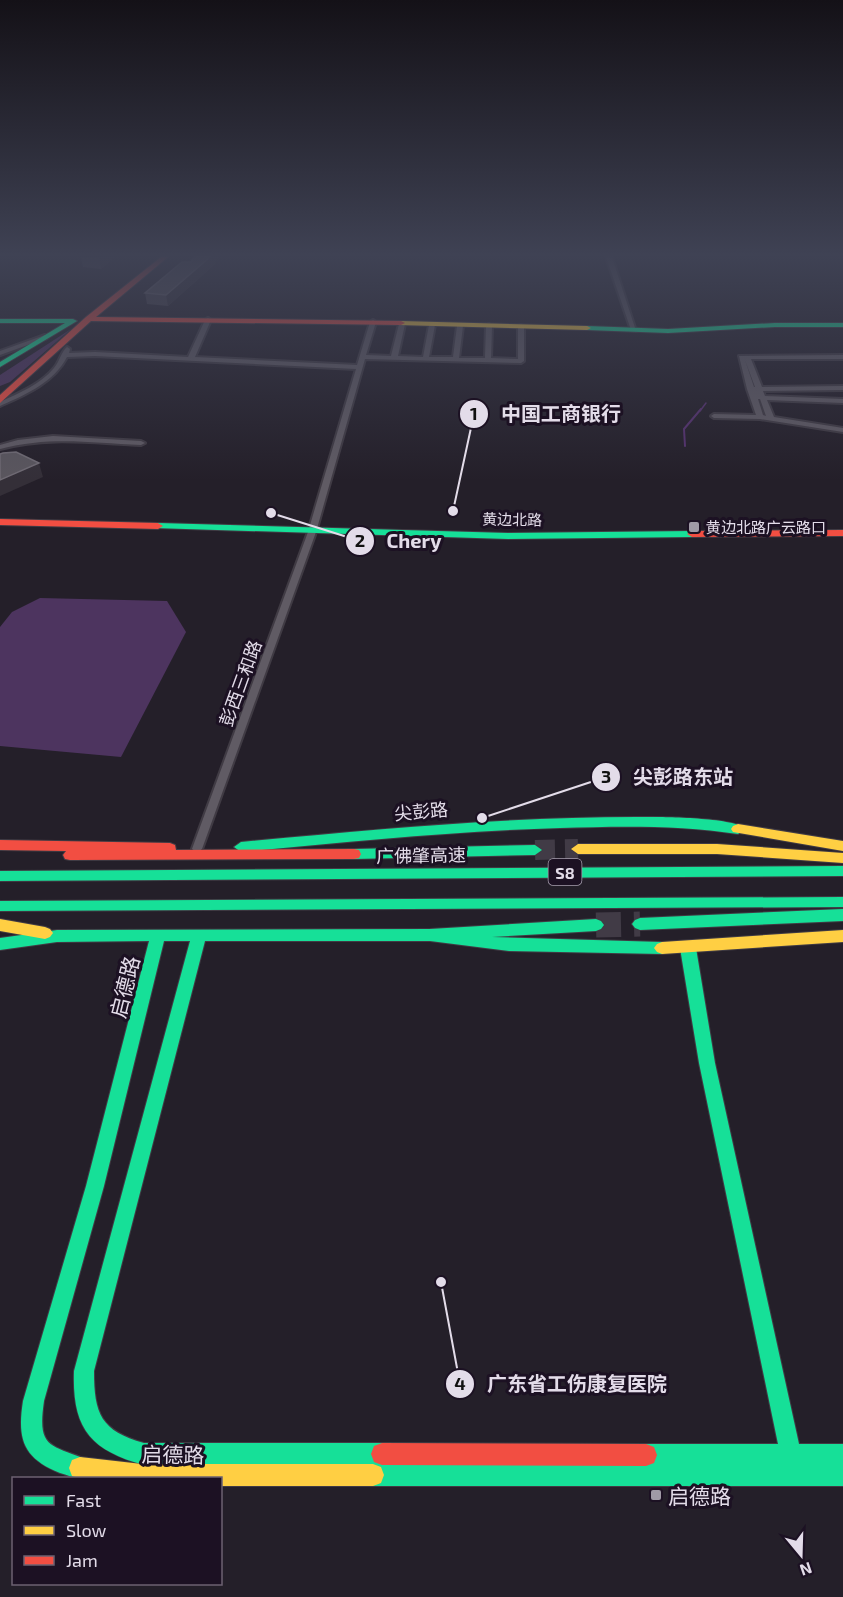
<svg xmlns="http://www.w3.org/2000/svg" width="843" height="1597" font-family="'Exo 2','Noto Sans SC',sans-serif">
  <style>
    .green { fill: #4d345f }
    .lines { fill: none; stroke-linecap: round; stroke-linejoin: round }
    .stream-far1 { stroke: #573271; stroke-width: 1.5 }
    .stream { stroke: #573271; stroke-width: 2 }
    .highway-tunnel-far1 { stroke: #413b46; stroke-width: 20; stroke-dasharray: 20 10; stroke-linecap: butt }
    .highway-tunnel { stroke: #413b46; stroke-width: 25; stroke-dasharray: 25 13; stroke-linecap: butt }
    .street-casing { stroke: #403b44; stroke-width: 4 }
    .fast-casing { stroke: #403b44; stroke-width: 2 }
    .slow-casing { stroke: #403b44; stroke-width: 2 }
    .jam-casing { stroke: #403b44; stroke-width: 2 }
    .street { fill: #605b64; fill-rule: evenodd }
    .fast { fill: #16e098; fill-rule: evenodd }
    .slow { fill: #ffcf43; fill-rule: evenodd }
    .jam { fill: #f24e42; fill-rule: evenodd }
    .wall { fill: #4a454e }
    .shaded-wall { fill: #342f38 }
    .building { fill: #5a565e; stroke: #706b74; stroke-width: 1.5 }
    .poi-dot { fill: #a09aa6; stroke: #1c1123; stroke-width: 2 }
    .labels { text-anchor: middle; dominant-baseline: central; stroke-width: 6; stroke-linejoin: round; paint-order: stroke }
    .far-street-label { font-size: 15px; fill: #e3dce9; stroke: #1c1123 }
    .far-poi-label { font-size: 15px; fill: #e3dce9; stroke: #1c1123; text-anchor: start }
    .shield { fill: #1c1123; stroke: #a79fae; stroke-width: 1.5 }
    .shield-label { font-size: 16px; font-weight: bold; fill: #e3dce9 }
    .street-label { font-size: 18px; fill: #e3dce9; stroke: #1c1123 }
    .near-street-label { font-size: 21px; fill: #e3dce9; stroke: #1c1123 }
    .near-poi-label { font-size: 21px; fill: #e3dce9; stroke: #1c1123; text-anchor: start }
    .leader { fill: none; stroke: #e3dce9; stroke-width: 2 }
    .callout-dot { fill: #e3dce9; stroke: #1c1123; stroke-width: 2 }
    .mark-label { font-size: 18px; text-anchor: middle; font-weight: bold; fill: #111 }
    .callout-label { font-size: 20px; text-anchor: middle; font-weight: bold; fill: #e3dce9; stroke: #1c1123; stroke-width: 6; stroke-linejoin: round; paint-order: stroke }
  </style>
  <rect width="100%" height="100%" fill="#241f29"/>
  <!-- green -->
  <g class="green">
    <polygon points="71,329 10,382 0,386 0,375"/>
    <polygon points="40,598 167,601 186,632 121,757 0,746 0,627 12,612"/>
  </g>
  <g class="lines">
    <!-- stream-far1 -->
    <polyline class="stream-far1" points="700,411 706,403"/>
    <!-- stream -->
    <polyline class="stream" points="685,446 684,429 701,409"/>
    <!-- highway-tunnel-far1 -->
    <polyline class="highway-tunnel-far1" points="535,850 578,849"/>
    <!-- highway-tunnel -->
    <polyline class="highway-tunnel" points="596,925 640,924"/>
    <!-- street casing -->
    <g class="street-casing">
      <g id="street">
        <polygon points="606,257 612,257 636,331 631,330"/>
        <path d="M208 318 211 320 195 357 357 365 370 322 373 320 376 322 366 355 391 356 399 324 402 322 405 324 398 356 423 357 429 325 432 323 435 325 429 357H453L457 326 460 324 463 326 459 358H485L486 326 489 324 492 326 491 358 518 359V327L521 325 524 327V361L521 363 365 359 316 532 202 849 197 853 192 849 308 532 356 369 95 356 67 357C54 382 27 394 2 405L0 406V402C19 393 41 384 54 368 60 361 61 352 67 347L70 349 69 353 95 352 188 357 205 320Z"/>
        <polygon points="45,335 48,337 47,338 0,355 0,351"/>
        <path d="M843 355V359H751L762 387 843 386V390L763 391 765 396 843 399V403L767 400 774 417 843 428V432L760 419 714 418 711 416 714 414 756 415 747 389 739 356ZM745 360 755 387H754ZM758 399H760L766 416 763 415Z"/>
        <path d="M53 436 141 441 145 443 141 445C91 443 50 436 0 449V445L18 440Z"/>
      </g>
    </g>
    <!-- fast casing -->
    <g class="fast-casing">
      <g id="fast">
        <polygon points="0,319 73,319 77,321 0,367 0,362 65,323 0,323"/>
        <polygon points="775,323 843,323 843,327 775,327 668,333 587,330 583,328 587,326 668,329"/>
        <polygon points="158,523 508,533 692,531 697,534 692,537 508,539 154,528 153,526"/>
        <path d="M652 817C668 817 737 818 745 829L738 834C679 825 620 826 560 828 453 831 347 842 241 852L234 847 241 842C378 829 514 816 652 817Z"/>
        <polygon points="535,845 542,850 535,855 354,859 349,858 347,854 349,850 354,849"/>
        <polygon points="843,866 843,876 0,881 0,871"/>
        <polygon points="843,897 843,907 0,911 0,901"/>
        <polygon points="843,909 843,921 640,930 635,928 632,924 635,920 640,918"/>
        <path d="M596 919 601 921 604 925 601 929 596 931 492 937 662 942 667 944 670 948 667 952 662 954 509 951 430 941H205L94 1371C94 1414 101 1431 144 1443H382L390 1446 393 1454 390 1462 384 1464H642L638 1463 635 1455 638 1447 646 1444H778L699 1063 680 948 683 944 688 942 693 944 696 948 715 1063 799 1444H843V1486H373L365 1483 362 1475 365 1467 371 1465H144C90 1450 72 1428 74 1371L190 941H164L104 1186 44 1401C37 1449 50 1444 88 1460L91 1468 88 1476C78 1480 70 1476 60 1473 23 1458 17 1439 23 1401L86 1186 149 941 57 942 0 950V938L57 930 430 929Z"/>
      </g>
    </g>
    <!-- slow casing -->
    <g class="slow-casing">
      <g id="slow">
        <polygon points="401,321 587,326 591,328 587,330 398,325 397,323"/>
        <polygon points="738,824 843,841 843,851 733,832 731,829 733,826"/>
        <polygon points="578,844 717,844 843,853 843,863 717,854 578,854 571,849"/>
        <polygon points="0,919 45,927 50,929 53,933 50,937 45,939 0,931"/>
        <polygon points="843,930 843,942 662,954 657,952 654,948 657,944 662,942"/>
        <polygon points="80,1457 142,1464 373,1464 381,1467 384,1475 381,1483 373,1486 220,1486 220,1478 79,1478 72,1476 69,1468 72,1460"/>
      </g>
    </g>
    <!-- jam casing -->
    <g class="jam-casing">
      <g id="jam">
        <polygon points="161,257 168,257 96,317 401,321 405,323 401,325 91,321 0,403 0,395 86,317"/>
        <polygon points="0,519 158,523 163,526 158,529 0,525"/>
        <polygon points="843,530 843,536 692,537 687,534 692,531"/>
        <polygon points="0,840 170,843 175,845 176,850 354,849 359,850 361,854 359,858 354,859 70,860 65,859 63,855 66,851 0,850"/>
        <polygon points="382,1443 646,1444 654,1447 657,1455 654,1463 646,1466 382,1465 374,1462 371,1454 374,1446"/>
      </g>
    </g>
    <!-- street -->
    <use href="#street" class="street"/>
    <!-- fast -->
    <use href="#fast" class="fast"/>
    <!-- slow -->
    <use href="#slow" class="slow"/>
    <!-- jam -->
    <use href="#jam" class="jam"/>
  </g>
  <!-- wall -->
  <g class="wall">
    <polygon points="81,257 115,257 101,269 83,267"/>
    <polygon points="191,262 215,264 168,306 147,304 145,293"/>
  </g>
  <!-- shaded-wall -->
  <g class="shaded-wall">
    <polygon points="99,257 115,257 101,269"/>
    <polygon points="210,257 218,257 215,264 168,306 166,295"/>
    <polygon points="39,463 43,477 0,496 0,480"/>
  </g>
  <!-- building -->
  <g class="building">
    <polygon points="194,257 210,257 166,295 145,293 182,262 191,262"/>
    <polygon points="16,452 39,463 0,480 0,454 3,453"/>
  </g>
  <!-- sky -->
  <linearGradient id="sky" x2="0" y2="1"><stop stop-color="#141117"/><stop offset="0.53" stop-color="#3f4254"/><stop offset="1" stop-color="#3f4254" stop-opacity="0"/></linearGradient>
  <rect width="843" height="481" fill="url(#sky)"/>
  <!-- markers -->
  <g class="poi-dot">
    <rect x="688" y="521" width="12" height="12" rx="3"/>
    <rect x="650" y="1489" width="12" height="12" rx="3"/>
  </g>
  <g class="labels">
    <!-- far-street labels -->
    <g class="far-street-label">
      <text transform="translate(512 519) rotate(1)">黄边北路</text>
    </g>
    <!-- far-poi labels -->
    <g class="far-poi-label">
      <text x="706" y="527">黄边北路广云路口</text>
    </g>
    <!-- shield labels -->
    <rect class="shield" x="548.5" y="859" width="33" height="26" rx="4.5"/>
    <g class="shield-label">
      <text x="565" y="872">S8</text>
    </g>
    <!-- street labels -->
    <g class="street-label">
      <text transform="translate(240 683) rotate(-70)">彭西三和路</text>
      <text transform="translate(421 811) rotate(-5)">尖彭路</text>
      <text transform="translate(421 855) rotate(-1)">广佛肇高速</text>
    </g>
    <!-- near-street labels -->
    <g class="near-street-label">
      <text transform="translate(124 987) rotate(-76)">启德路</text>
      <text transform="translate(173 1454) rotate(1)">启德路</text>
    </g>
    <!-- near-poi labels -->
    <g class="near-poi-label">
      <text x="668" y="1495">启德路</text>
    </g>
  </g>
  <!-- callouts -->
  <path class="leader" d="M453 511L474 414M271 513L360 541M482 818L606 777M441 1282L460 1384"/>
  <g class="callout-dot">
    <circle cx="453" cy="511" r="6"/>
    <circle cx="271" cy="513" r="6"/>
    <circle cx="482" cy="818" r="6"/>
    <circle cx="441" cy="1282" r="6"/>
    <circle cx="474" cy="414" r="15"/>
    <circle cx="360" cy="541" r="15"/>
    <circle cx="606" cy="777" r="15"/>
    <circle cx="460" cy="1384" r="15"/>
  </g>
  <g class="mark-label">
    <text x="474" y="420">1</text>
    <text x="360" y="547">2</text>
    <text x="606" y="783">3</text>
    <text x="460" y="1390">4</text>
  </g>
  <g class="callout-label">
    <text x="561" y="421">中国工商银行</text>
    <text x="414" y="548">Chery</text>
    <text x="683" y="784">尖彭路东站</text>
    <text x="577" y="1391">广东省工伤康复医院</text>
  </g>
  <!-- legend -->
  <rect x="12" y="1477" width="210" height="108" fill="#1c1123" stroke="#6c6272" stroke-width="1.5"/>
  <rect x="24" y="1496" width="30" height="9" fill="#16e098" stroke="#6c6272" stroke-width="1.5"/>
  <text x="66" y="1507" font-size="18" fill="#e3dce9">Fast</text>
  <rect x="24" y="1526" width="30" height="9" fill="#ffcf43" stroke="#6c6272" stroke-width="1.5"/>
  <text x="66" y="1537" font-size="18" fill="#e3dce9">Slow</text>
  <rect x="24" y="1556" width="30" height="9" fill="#f24e42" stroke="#6c6272" stroke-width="1.5"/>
  <text x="66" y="1567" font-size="18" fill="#e3dce9">Jam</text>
  <!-- north arrow -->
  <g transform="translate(801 1555) rotate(161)" stroke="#1c1123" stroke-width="4.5" paint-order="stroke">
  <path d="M0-4.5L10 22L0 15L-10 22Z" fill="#e3dce9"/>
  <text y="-9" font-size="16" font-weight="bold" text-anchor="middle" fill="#e3dce9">N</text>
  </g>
</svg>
